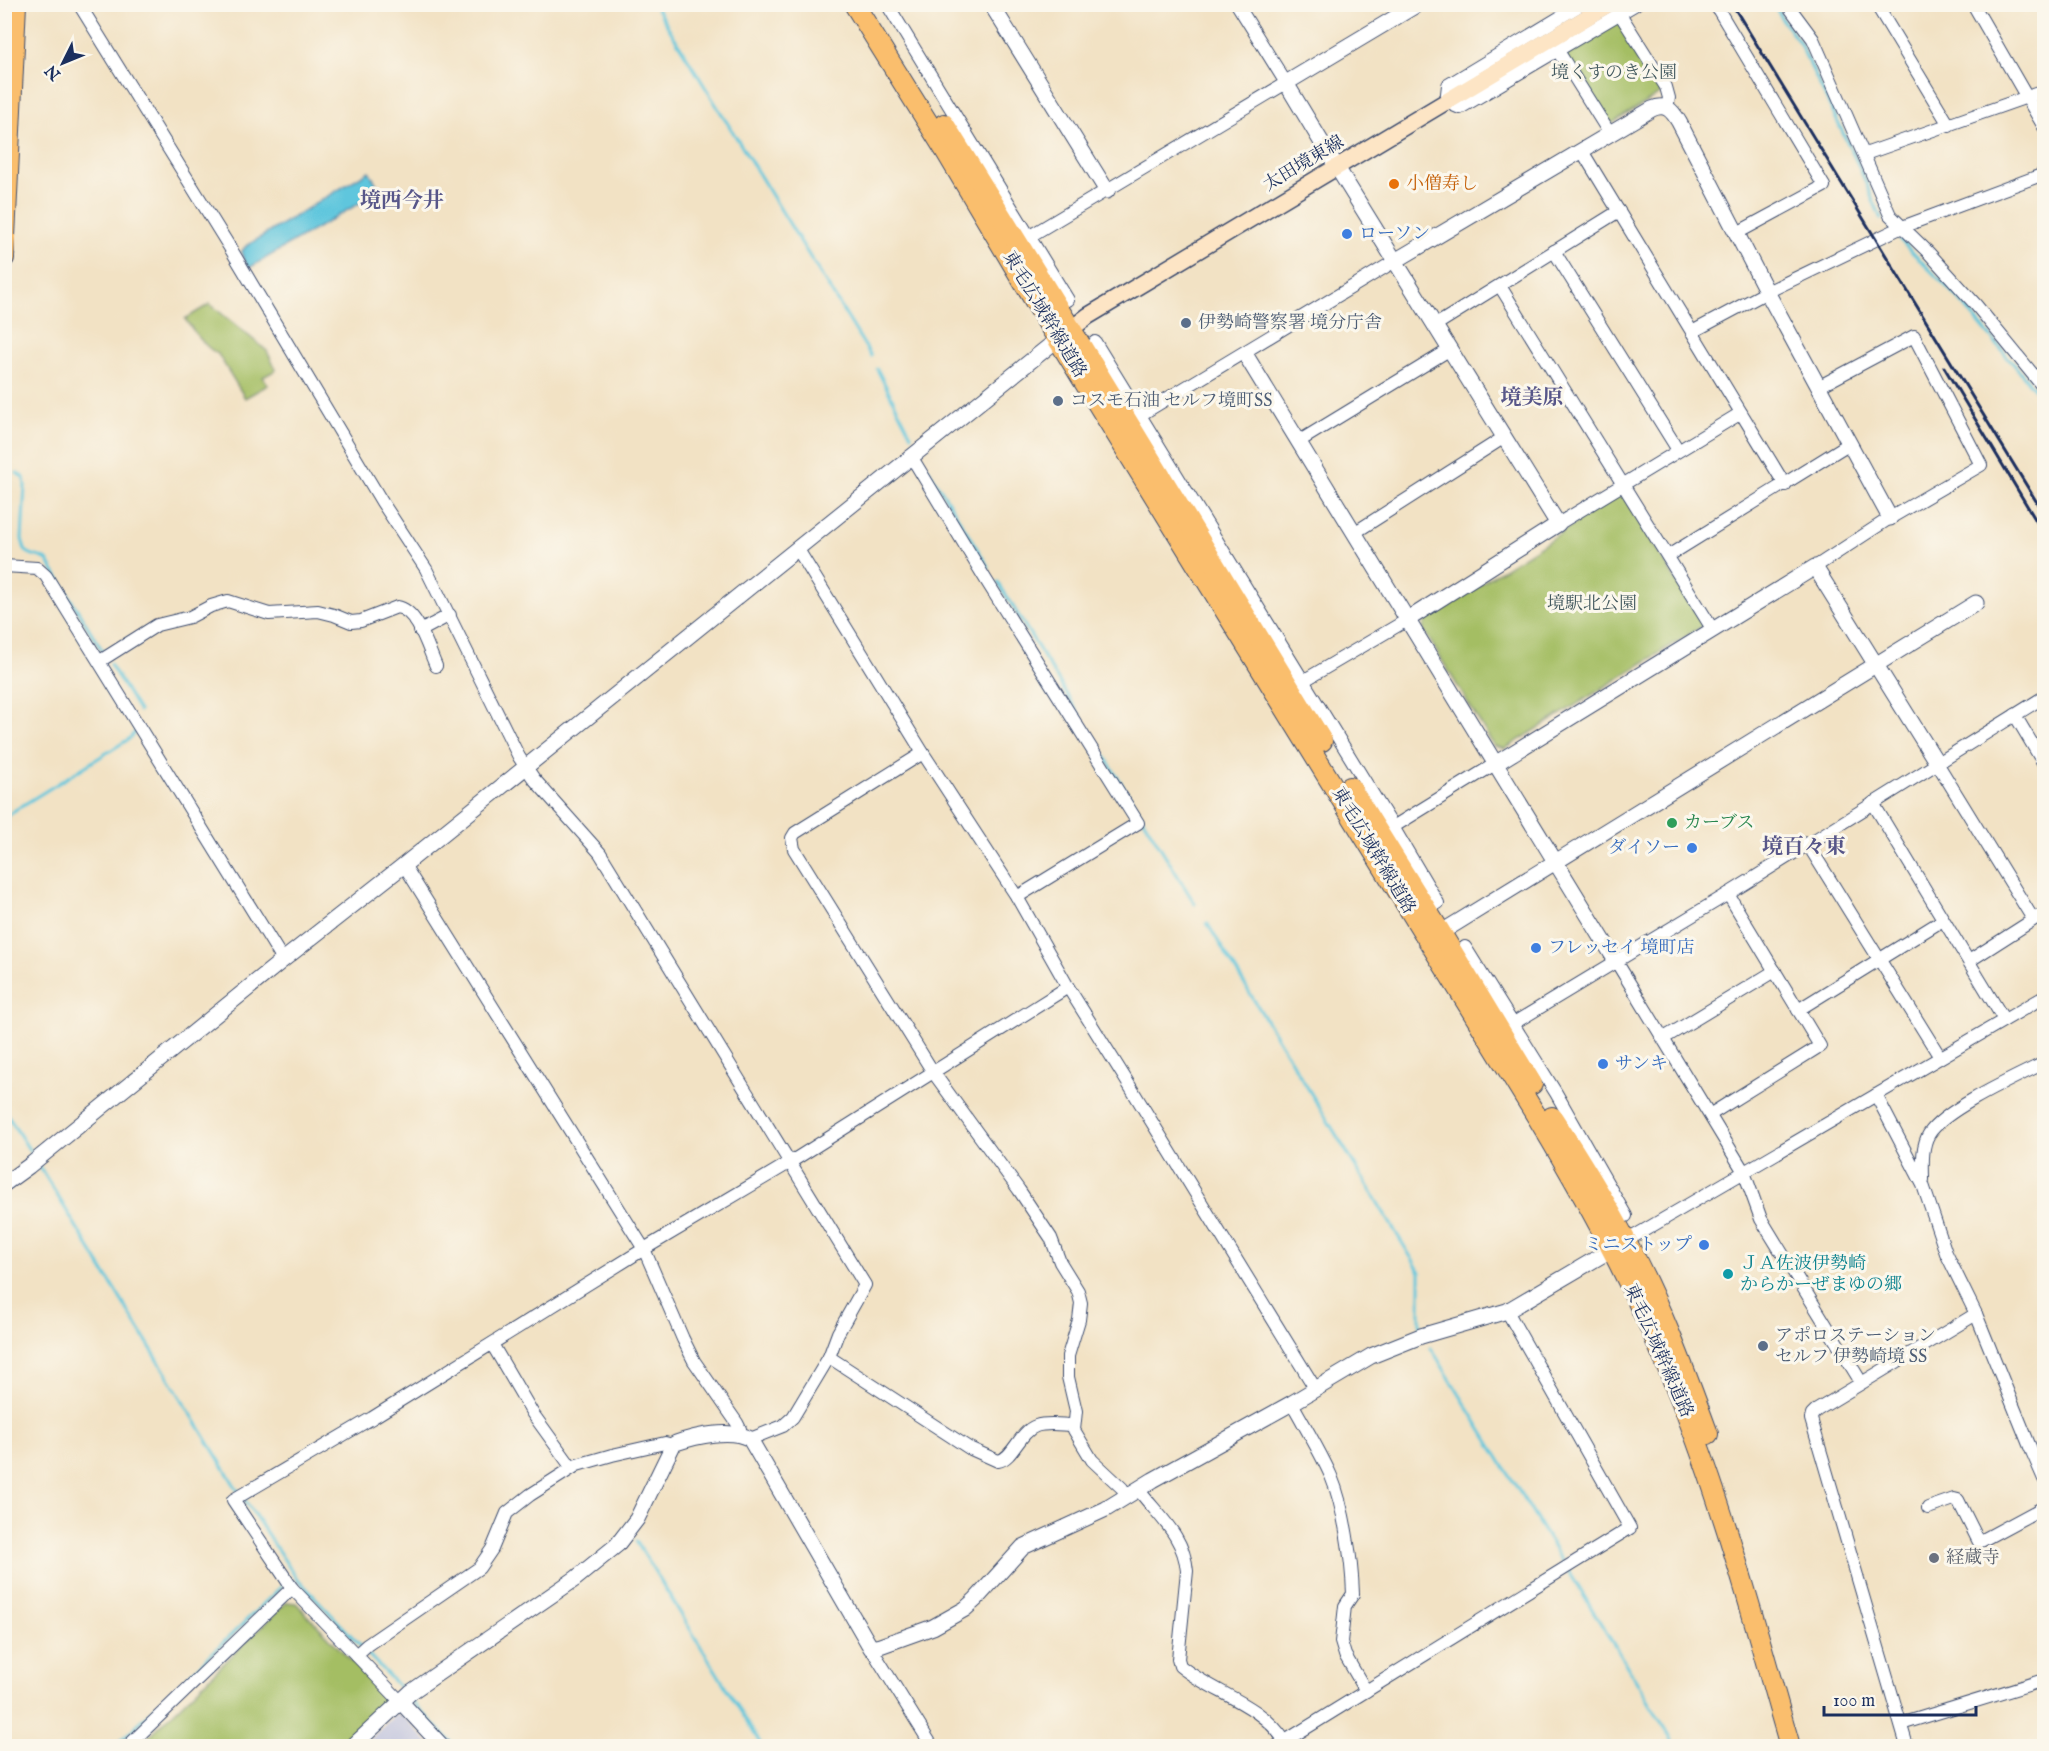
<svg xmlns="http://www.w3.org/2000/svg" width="2049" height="1751" font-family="'IM FELL English','Noto Serif JP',serif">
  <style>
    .industrial { fill: #bfc2dd }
    .green { fill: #a4be64; stroke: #607661; stroke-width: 1.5 }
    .water { fill: #5fc6dd; stroke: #3d7a9e; stroke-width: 1.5 }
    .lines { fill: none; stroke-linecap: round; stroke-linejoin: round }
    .stream { stroke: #5fc6dd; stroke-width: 3 }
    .minor-casing { stroke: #3b4a6d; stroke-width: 14 }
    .tertiary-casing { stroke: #3b4a6d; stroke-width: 17 }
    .secondary-casing { stroke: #3b4a6d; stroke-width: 19 }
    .trunk-casing { stroke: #3b4a6d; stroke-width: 22 }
    .minor { stroke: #fff; stroke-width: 12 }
    .tertiary { stroke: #fff; stroke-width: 15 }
    .secondary { stroke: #fde5c5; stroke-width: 16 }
    .trunk { stroke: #fabe6d; stroke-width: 20 }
    .rail { stroke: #1b2f5e; stroke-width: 3 }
    .food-dot { fill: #e8710a; stroke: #fbf7ec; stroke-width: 2 }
    .shop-dot { fill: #3f7fe0; stroke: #fbf7ec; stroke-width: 2 }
    .service-dot { fill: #5c6f8a; stroke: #fbf7ec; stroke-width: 2 }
    .leisure-dot { fill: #2e9e5b; stroke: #fbf7ec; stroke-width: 2 }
    .culture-dot { fill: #0f9aa8; stroke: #fbf7ec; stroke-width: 2 }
    .worship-dot { fill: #6b7280; stroke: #fbf7ec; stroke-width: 2 }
    .labels { text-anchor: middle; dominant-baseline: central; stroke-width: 6; stroke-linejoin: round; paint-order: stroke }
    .park-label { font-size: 18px; fill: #445a60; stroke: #fbf7ec }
    .street-label { font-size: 18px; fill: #1b2f5e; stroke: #fbf7ec }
    .food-label { font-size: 18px; fill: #c56008; stroke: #fbf7ec; text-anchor: start }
    .shop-label { font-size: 18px; fill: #366cbe; stroke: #fbf7ec; text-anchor: start }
    .service-label { font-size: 18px; fill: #4e5e75; stroke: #fbf7ec; text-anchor: start }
    .leisure-label { font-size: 18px; fill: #27864d; stroke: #fbf7ec; text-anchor: start }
    .culture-label { font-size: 18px; fill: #0d838f; stroke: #fbf7ec; text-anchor: start }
    .worship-label { font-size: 18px; fill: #5b616d; stroke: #fbf7ec; text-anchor: start }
    .quarter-label { font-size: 21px; font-weight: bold; fill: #575689; stroke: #fbf7ec }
  </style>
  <rect width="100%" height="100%" fill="#fbf7ec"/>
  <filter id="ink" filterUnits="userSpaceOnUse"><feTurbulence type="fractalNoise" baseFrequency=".0167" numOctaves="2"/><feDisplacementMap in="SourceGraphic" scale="12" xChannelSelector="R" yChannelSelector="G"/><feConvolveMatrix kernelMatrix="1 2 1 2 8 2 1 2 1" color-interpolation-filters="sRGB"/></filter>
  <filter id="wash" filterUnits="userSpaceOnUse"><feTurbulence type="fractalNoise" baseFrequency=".008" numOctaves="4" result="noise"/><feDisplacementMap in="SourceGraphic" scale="24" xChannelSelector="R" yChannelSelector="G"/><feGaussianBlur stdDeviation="1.35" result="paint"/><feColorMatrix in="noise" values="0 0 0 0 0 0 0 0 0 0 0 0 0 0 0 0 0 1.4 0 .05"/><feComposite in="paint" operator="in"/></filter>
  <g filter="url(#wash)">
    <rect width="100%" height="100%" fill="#f2e2c4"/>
    <!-- industrial -->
    <polygon class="industrial" points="395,1715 404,1717 432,1746 363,1746"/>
    <!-- green -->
    <g class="green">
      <polygon points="1617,18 1663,92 1611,124 1564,55 1565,50"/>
      <path d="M210 304 267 351 276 370 263 377 268 385 245 398 218 354C204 347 194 331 185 319Z"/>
      <polygon points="1618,493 1623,494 1702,623 1701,627 1505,749 1494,746 1423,629 1426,618 1578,522 1576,519"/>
      <polygon points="287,1602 296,1603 387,1698 386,1705 345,1746 139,1746"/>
    </g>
    <!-- water -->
    <polygon class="water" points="369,171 380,190 377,193 249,268 243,258 242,251 246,246"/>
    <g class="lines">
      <!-- stream -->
      <g class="stream">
        <polyline points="654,4 871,356"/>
        <polyline points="1774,4 1783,21 1799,42 1858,164 1881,219"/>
        <polyline points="1900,240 1957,297 2044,400"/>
        <polyline points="877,369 911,435"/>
        <polyline points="927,467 989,568"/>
        <path d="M17 473 24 478 25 485 22 539 25 550C31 557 40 555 47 560L102 650"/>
        <polyline points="998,582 1195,904"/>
        <polyline points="110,664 139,711"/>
        <polyline points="4,851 7,817 12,812 129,739 136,731"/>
        <polyline points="1207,923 1420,1272 1420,1329"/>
        <polyline points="4,1106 11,1121 33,1156"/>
        <polyline points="4,1114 10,1120"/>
        <polyline points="38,1164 240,1494"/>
        <polyline points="1431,1348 1562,1561"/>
        <polyline points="244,1499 295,1576 361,1646"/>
        <polyline points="636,1541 762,1746"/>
        <polyline points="1568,1570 1676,1746"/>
        <polyline points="365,1651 404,1692"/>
        <polyline points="171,1693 282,1586"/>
        <polyline points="410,1699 455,1746"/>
        <polyline points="115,1746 160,1703"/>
      </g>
    </g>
  </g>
  <g filter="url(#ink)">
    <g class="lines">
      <!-- minor casing -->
      <g class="minor-casing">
        <g id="minor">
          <polyline points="79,4 232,251 382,502 426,569 519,757 534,779 600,853 865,1285 838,1333 829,1357 793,1417 783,1426 750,1439"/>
          <polyline points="887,4 1068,300"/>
          <polyline points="1582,4 1448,85 1446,102 1460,108 1636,4"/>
          <polyline points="1715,4 1824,186 1737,233"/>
          <polyline points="1787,4 1813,39 1890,215 1928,252 1976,305 2044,388"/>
          <polyline points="1876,4 1949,125"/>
          <polyline points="1973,4 2044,127"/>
          <polyline points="1620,14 1666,87 1669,98 1667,107"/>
          <polyline points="1558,51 1610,134"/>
          <polyline points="1582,151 1785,485"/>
          <polyline points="1865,154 2044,91"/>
          <polyline points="1030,236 1286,83 1237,4"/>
          <polyline points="1554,251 1678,450"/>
          <polyline points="1500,286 1713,630"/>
          <polyline points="1434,326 1619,211"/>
          <polyline points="1692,332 1767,292 1902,227 2044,174"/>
          <polyline points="1095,342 1393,827 1438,903"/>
          <polyline points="1140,415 1395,261"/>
          <polyline points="1298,442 1449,350"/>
          <polyline points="911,456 986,580 1138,823 1017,897"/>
          <polyline points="1558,524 1741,413"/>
          <polyline points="1354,533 1503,438"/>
          <polyline points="797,548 923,753 1017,897 1068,987 1123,1075 1315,1388"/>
          <polyline points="1668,556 1850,443"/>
          <polyline points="4,566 37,568 46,576 283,960"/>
          <polyline points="1815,567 1890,518 1981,465 1914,336 1820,386"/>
          <polyline points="420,631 450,615"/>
          <path d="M100 661 157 625 190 617 211 606 228 601 269 614 318 611 334 615 351 622 361 621 397 607C418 610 428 649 436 666"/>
          <polyline points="1303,681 1407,620"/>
          <polyline points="2015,715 2044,764"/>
          <polyline points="923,753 795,833 792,838 794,849 933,1072 1019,1190 1051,1238 1060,1262 1078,1291 1081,1303 1079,1320 1068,1356 1068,1377 1076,1411 1074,1430 1092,1460 1122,1488 1127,1496"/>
          <polyline points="1937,763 2033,919"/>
          <polyline points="1873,803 2004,1020"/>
          <polyline points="1393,827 1495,764"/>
          <polyline points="1807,843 1940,1057"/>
          <polyline points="404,865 644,1249 683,1339 694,1361 737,1423 740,1429 739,1434"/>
          <polyline points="1465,947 1556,1093 1626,1216"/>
          <polyline points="1616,961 1744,1172 1761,1219 1861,1382"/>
          <polyline points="1969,961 2044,913"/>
          <polyline points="1798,1010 1943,920"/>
          <polyline points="1514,1023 1728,894 2044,697"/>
          <polyline points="1664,1038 1775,971"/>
          <polyline points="1876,1095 1923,1185 1946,1253 1976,1314 2030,1447 2044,1479"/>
          <polyline points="1711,1114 1820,1046 1728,894"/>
          <path d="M1923 1180C1923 1167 1921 1147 1929 1134 1945 1109 2016 1077 2044 1063"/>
          <polyline points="1626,1241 2044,997"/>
          <polyline points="492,1344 533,1414 572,1468"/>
          <path d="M829 1357 969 1448 998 1461C1013 1459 1019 1432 1036 1426 1047 1422 1062 1425 1074 1425"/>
          <path d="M1292 1403C1305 1427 1320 1451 1331 1476 1344 1507 1352 1560 1353 1594L1345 1606 1341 1642 1345 1655 1366 1691"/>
          <path d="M1138 1489C1158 1516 1184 1535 1187 1571L1178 1659 1180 1666C1213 1693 1260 1703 1284 1740"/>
          <polyline points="1928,1508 1954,1499 1958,1500 1979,1542 2044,1507"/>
          <polyline points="871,1648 932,1746"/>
          <polyline points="356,1655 367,1645 479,1568 492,1549 507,1513 530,1495 577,1465 612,1455 665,1443 673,1445"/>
          <polyline points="400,1701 292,1588 233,1500 372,1418 644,1249 789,1163 1068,987"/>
          <polyline points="1901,1724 2044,1680"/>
          <polyline points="128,1746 292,1588"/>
          <polyline points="1277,1746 1630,1528 1507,1311"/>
          <polyline points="1907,1746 1811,1419 1812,1415 1817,1410 1976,1314"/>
        </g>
      </g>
      <!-- tertiary casing -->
      <g class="tertiary-casing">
        <g id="tertiary">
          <polyline points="991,4 1107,191"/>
          <path d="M1395 261 1652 109C1666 103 1672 110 1679 122L1767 292 1890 518"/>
          <polyline points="1245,354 1616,961"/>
          <polyline points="1407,620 1558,524 1325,148 1286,83 1418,4"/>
          <polyline points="1495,764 1815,567 1937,763"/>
          <polyline points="1432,938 1976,603"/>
          <polyline points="4,1184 29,1166 283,960 404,865 1058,339"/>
          <polyline points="400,1701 442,1746"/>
          <path d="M353 1746 411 1692 575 1579 617 1545 637 1519 673 1445 676 1443C696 1436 731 1428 750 1439L871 1648 880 1646 933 1627 965 1609 976 1599 1023 1547 1106 1509 1153 1480 1292 1403 1371 1356 1421 1336 1507 1311 1621 1244"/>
        </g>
      </g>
      <!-- secondary casing -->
      <g class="secondary-casing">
        <polyline id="secondary" points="1061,337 1088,316 1609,4"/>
      </g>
      <!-- trunk casing -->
      <g class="trunk-casing">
        <g id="trunk">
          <path d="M854 4 945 150 1049 325 1539 1120C1592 1208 1641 1299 1679 1395 1725 1509 1756 1629 1790 1746"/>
          <path d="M944 124C1072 328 1196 535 1322 741"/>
          <polyline points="4,258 16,4"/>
          <polyline points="1350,787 1441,933 1532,1084"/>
          <path d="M1552 1117C1578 1157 1603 1197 1625 1239 1659 1301 1684 1368 1708 1434"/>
        </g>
      </g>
      <!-- minor -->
      <use href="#minor" class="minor"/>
      <!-- tertiary -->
      <use href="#tertiary" class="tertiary"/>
      <!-- secondary -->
      <use href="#secondary" class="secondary"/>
      <!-- trunk -->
      <use href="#trunk" class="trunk"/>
      <!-- rail -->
      <g class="rail">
        <polyline points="1732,4 2044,514"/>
        <polyline points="1944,367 2044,534"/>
      </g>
    </g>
  </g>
  <!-- markers -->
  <circle class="food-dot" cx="1394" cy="184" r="6"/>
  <g class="shop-dot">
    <circle cx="1347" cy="234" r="6"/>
    <circle cx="1692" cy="848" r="6"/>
    <circle cx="1536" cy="948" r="6"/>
    <circle cx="1603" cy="1064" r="6"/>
    <circle cx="1704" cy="1245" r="6"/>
  </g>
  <g class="service-dot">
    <circle cx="1186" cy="323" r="6"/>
    <circle cx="1058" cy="401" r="6"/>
    <circle cx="1763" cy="1346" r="6"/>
  </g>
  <circle class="leisure-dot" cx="1672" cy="823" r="6"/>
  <circle class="culture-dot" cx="1728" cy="1274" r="6"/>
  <circle class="worship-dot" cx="1934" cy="1558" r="6"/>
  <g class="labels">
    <!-- park labels -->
    <g class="park-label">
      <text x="1614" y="73">境くすのき公園</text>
      <text x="1592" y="604">境駅北公園</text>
    </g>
    <!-- street labels -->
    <g class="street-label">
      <text transform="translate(1304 164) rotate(-31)">太田境東線</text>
      <text transform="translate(1044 315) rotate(59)">東毛広域幹線道路</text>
      <text transform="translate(1373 851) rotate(59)">東毛広域幹線道路</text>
      <text transform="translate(1658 1351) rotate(66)">東毛広域幹線道路</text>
    </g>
    <!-- food labels -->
    <g class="food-label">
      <text x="1406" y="184">小僧寿し</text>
    </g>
    <!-- shop labels -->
    <g class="shop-label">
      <text x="1359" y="234">ローソン</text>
      <text x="1680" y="848" text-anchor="end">ダイソー</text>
      <text x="1548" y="948">フレッセイ 境町店</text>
      <text x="1615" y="1064">サンキ</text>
      <text x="1692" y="1245" text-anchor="end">ミニストップ</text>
    </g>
    <!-- service labels -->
    <g class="service-label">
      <text x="1198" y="323">伊勢崎警察署 境分庁舎</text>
      <text x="1070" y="401">コスモ石油 セルフ境町SS</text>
      <text x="1775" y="1336">アポロステーション<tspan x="1775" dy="21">セルフ 伊勢崎境 SS</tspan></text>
    </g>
    <!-- leisure labels -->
    <g class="leisure-label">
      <text x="1684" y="823">カーブス</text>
    </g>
    <!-- culture labels -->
    <g class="culture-label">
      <text x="1740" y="1264">ＪＡ佐波伊勢崎<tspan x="1740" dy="21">からかーぜまゆの郷</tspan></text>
    </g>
    <!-- worship labels -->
    <g class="worship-label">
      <text x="1946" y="1558">経蔵寺</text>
    </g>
    <!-- quarter labels -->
    <g class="quarter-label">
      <text x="402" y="201">境西今井</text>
      <text x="1532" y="398">境美原</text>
      <text x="1804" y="847">境百々東</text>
    </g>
  </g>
  <!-- margin -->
  <rect width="2049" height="1751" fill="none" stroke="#fbf7ec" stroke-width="24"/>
  <!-- north arrow -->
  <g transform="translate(63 63) rotate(227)" stroke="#fbf7ec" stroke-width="4.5" paint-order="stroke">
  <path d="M0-4.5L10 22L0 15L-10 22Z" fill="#1b2f5e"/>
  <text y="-9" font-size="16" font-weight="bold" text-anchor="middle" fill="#1b2f5e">N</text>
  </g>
  <!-- scale -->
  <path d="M1824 1706v9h152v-9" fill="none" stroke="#1b2f5e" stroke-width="3"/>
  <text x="1833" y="1706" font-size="18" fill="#1b2f5e" stroke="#fbf7ec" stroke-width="4.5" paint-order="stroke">100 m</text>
</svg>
